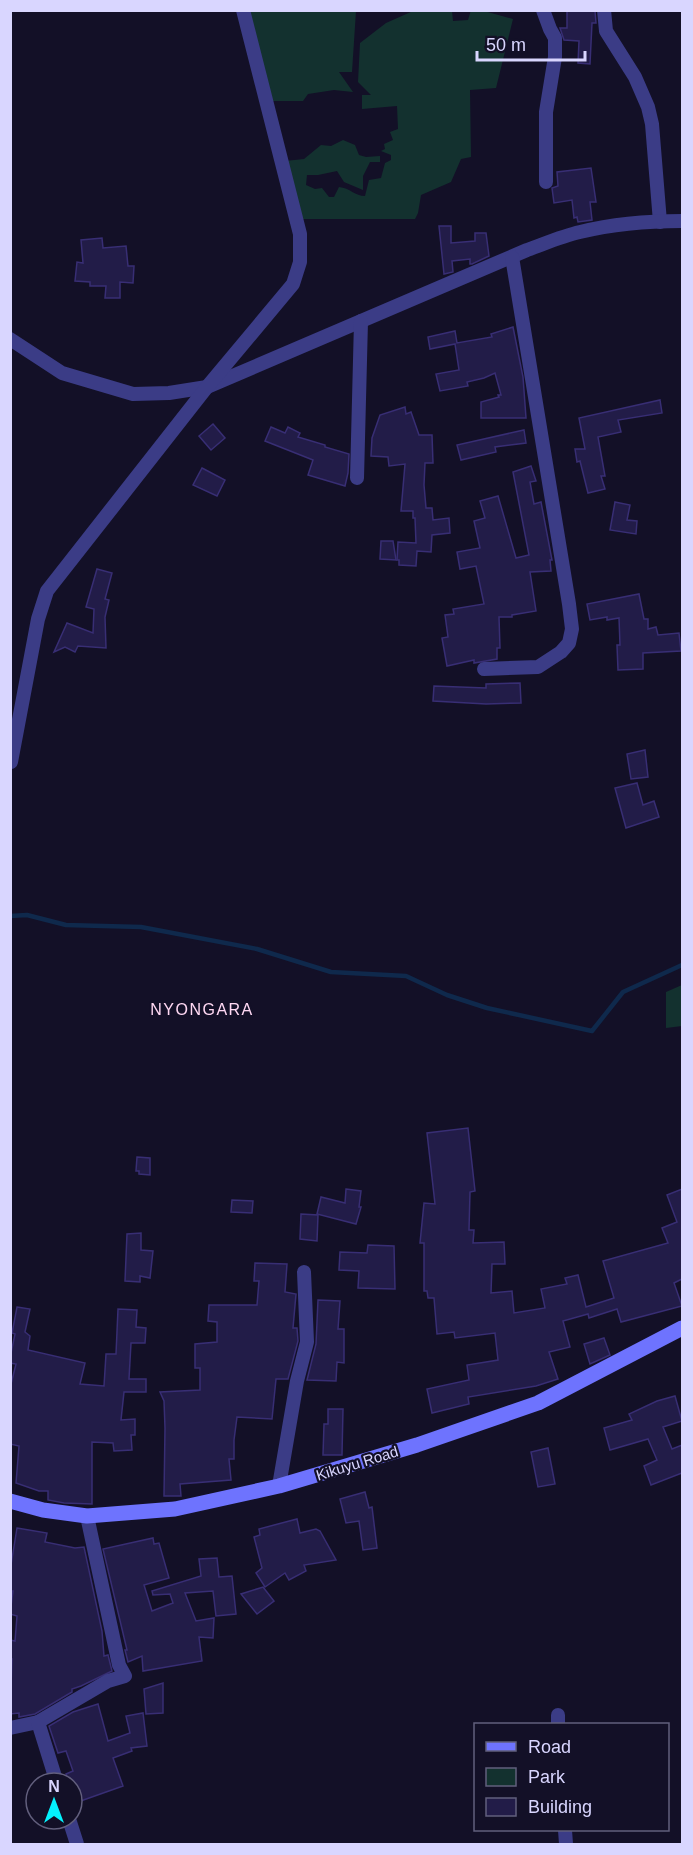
<svg xmlns="http://www.w3.org/2000/svg" width="693" height="1855" font-family="Helvetica,sans-serif">
  <style>
    .green { fill: #13312f }
    .lines { fill: none; stroke-linecap: round; stroke-linejoin: round }
    .stream { stroke: #0f294c; stroke-width: 4.5 }
    .building { fill: #221c48; stroke: #382e74; stroke-width: 1.5 }
    .minor { stroke: #3b3c86; stroke-width: 14 }
    .secondary { stroke: #6e73fe; stroke-width: 15 }
    .labels { text-anchor: middle; dominant-baseline: central; stroke-width: 4.5; stroke-linejoin: round; paint-order: stroke }
    .street-label { font-size: 15px; fill: #d9d6ff; stroke: #131027 }
    .neighbourhood-label { font-size: 16px; letter-spacing: 1.5px; fill: #ffd8f3; stroke: #131027 }
  </style>
  <rect width="100%" height="100%" fill="#131027"/>
  <!-- green -->
  <g class="green">
    <path d="M471 10 484 11 513 19 496 88 470 90 471 157 461 159 451 182 421 195 418 213 415 219H300L285 161 304 159 321 145 331 146 343 140 355 145 359 155 366 157 380 156V162H370L363 176V190L344 182 337 171 318 175H307L306 185 315 189 322 188 329 197H334L339 187C350 188 355 196 365 196L369 180 381 178 385 163 391 160V155L381 151 385 149 384 144 393 140 390 132 398 129 397 106 362 109V95H371L358 82 360 43 386 23 413 11H452L453 21 468 20Z"/>
    <polygon points="245,11 356,11 352,72 339,72 353,92 334,90 308,94 303,101 269,101"/>
    <polygon points="682,985 682,1026 666,1028 666,992"/>
  </g>
  <g class="lines">
    <!-- stream -->
    <polyline class="stream" points="10,916 27,915 66,925 141,927 257,949 331,972 406,976 447,995 487,1008 592,1031 623,992 682,965"/>
  </g>
  <!-- building -->
  <g class="building">
    <polygon points="567,10 595,11 596,23 592,23 590,64 578,63 579,41 564,40 560,28 567,28"/>
    <polygon points="591,168 596,202 590,202 592,220 578,222 577,217 574,218 572,200 554,203 552,188 558,186 557,172"/>
    <polygon points="439,226 451,226 451,243 475,241 475,233 486,233 489,256 472,264 470,264 470,259 452,261 453,272 444,274"/>
    <polygon points="102,238 103,248 126,246 128,266 134,266 133,283 120,282 120,298 105,298 106,286 90,286 90,282 75,281 77,262 83,263 81,240"/>
    <polygon points="513,327 523,377 526,418 481,418 481,402 499,397 498,395 501,395 495,373 484,378 467,382 468,386 440,391 436,374 459,370 455,344 430,349 428,337 455,331 457,343 492,337 491,334"/>
    <polygon points="660,400 662,413 618,420 621,432 598,437 605,476 601,476 605,489 588,493 580,461 577,462 575,449 585,449 579,418"/>
    <polygon points="405,407 406,414 411,412 419,435 432,435 433,463 425,463 424,485 426,508 432,508 433,520 449,518 450,533 432,535 431,552 417,551 416,566 399,565 399,560 397,560 398,542 416,543 415,518 413,518 413,511 401,511 405,464 389,466 388,457 371,456 372,438 380,415"/>
    <polygon points="213,424 225,438 211,450 199,436"/>
    <polygon points="271,427 285,433 288,427 300,433 298,437 325,445 325,447 349,454 348,473 345,486 308,475 313,460 265,441"/>
    <polygon points="524,430 526,443 495,447 496,452 461,460 457,445"/>
    <polygon points="531,466 536,481 530,482 534,504 541,502 552,560 550,560 551,571 530,572 536,611 512,615 512,617 499,617 500,648 497,648 497,659 474,663 474,660 447,666 442,638 448,637 445,615 454,614 453,609 484,604 476,566 460,569 457,552 480,548 474,521 485,518 480,501 498,496 516,558 529,555 513,472"/>
    <polygon points="202,468 225,480 217,496 193,485"/>
    <polygon points="615,502 630,505 627,520 637,521 636,534 610,530"/>
    <polygon points="381,541 393,541 396,560 380,559"/>
    <polygon points="97,569 112,573 105,599 109,600 105,617 106,648 78,646 75,652 65,647 54,652 67,623 93,633 94,609 86,607"/>
    <polygon points="639,594 644,619 648,619 648,629 656,627 658,635 679,633 681,651 643,653 643,669 618,670 617,645 620,645 619,618 607,620 607,617 590,620 587,604"/>
    <polygon points="520,683 521,703 486,704 433,701 434,686 486,688 486,684"/>
    <polygon points="645,750 648,777 631,779 627,754"/>
    <polygon points="637,783 643,805 654,801 659,817 626,828 615,788"/>
    <polygon points="468,1128 475,1191 470,1192 469,1230 474,1230 473,1243 504,1242 505,1264 492,1264 491,1293 512,1291 514,1313 545,1308 541,1289 567,1284 565,1278 578,1275 586,1307 614,1298 603,1261 668,1243 662,1228 677,1222 667,1195 682,1189 682,1279 674,1283 682,1306 621,1322 617,1309 589,1318 588,1314 563,1321 570,1347 549,1352 558,1379 536,1386 468,1397 469,1404 432,1413 427,1389 469,1380 467,1365 498,1360 495,1333 455,1338 454,1332 437,1334 434,1298 428,1298 427,1291 424,1291 424,1243 420,1243 424,1203 435,1204 427,1133"/>
    <polygon points="137,1157 150,1158 150,1175 139,1174 139,1171 136,1171"/>
    <polygon points="346,1189 361,1191 359,1207 361,1207 356,1224 317,1214 321,1197 345,1203"/>
    <polygon points="232,1200 253,1201 252,1213 231,1212"/>
    <polygon points="301,1214 318,1215 317,1241 300,1239"/>
    <polygon points="141,1233 141,1250 153,1251 150,1278 140,1276 140,1282 125,1281 127,1234"/>
    <polygon points="368,1245 394,1246 395,1289 358,1288 359,1271 339,1270 340,1252 367,1253"/>
    <polygon points="255,1263 287,1264 285,1292 296,1294 293,1328 297,1328 298,1341 288,1379 276,1379 272,1419 237,1417 234,1440 234,1459 229,1459 231,1480 180,1484 181,1496 164,1496 165,1428 164,1401 160,1392 200,1390 200,1368 195,1368 195,1344 217,1342 217,1322 208,1321 209,1305 257,1305 259,1281 254,1281"/>
    <polygon points="318,1300 340,1301 338,1329 344,1329 344,1363 337,1362 336,1381 307,1380 316,1344"/>
    <polygon points="17,1307 30,1309 25,1332 30,1336 28,1350 85,1363 80,1384 104,1386 106,1354 116,1354 118,1309 137,1310 136,1327 146,1328 145,1343 131,1343 129,1379 146,1379 146,1392 124,1392 121,1420 135,1419 135,1435 131,1435 132,1450 114,1451 113,1443 92,1442 92,1504 64,1503 48,1500 48,1491 39,1491 16,1483 19,1446 10,1444 10,1388 16,1364 10,1363 10,1358 15,1334 12,1333"/>
    <polygon points="604,1338 610,1355 590,1364 584,1344"/>
    <polygon points="675,1396 682,1421 663,1427 672,1449 682,1445 682,1473 651,1485 644,1466 657,1460 648,1439 610,1450 604,1428 632,1420 629,1414 657,1401"/>
    <polygon points="328,1409 343,1409 342,1455 323,1455 324,1424 328,1424"/>
    <polygon points="548,1448 555,1484 538,1487 531,1452"/>
    <polygon points="365,1492 369,1508 372,1507 377,1548 363,1550 359,1521 346,1523 340,1499"/>
    <polygon points="297,1519 300,1533 316,1529 320,1531 336,1560 304,1565 306,1571 289,1580 285,1573 265,1587 256,1573 262,1568 254,1537 260,1535 259,1529"/>
    <polygon points="17,1528 47,1533 45,1542 75,1548 84,1547 102,1631 104,1656 108,1655 112,1671 81,1686 72,1689 72,1692 35,1714 19,1717 19,1713 10,1714 12,1659 10,1659 10,1640 15,1641 17,1616 10,1614 13,1591 10,1591 10,1571"/>
    <polygon points="153,1538 154,1544 159,1543 169,1578 144,1585 152,1611 173,1603 170,1594 153,1595 152,1591 201,1576 199,1559 217,1558 219,1577 232,1576 236,1614 216,1616 213,1591 185,1593 196,1621 214,1618 213,1638 199,1637 202,1661 143,1671 142,1656 128,1662 125,1650 127,1650 103,1549"/>
    <polygon points="263,1587 274,1601 257,1614 241,1594"/>
    <polygon points="163,1683 163,1713 146,1714 144,1689"/>
    <polygon points="98,1704 108,1741 130,1733 126,1716 143,1713 147,1746 131,1748 132,1751 113,1758 123,1786 75,1803 72,1795 72,1783 69,1783 66,1774 73,1771 66,1751 58,1753 49,1726 73,1712"/>
  </g>
  <g class="lines">
    <!-- minor -->
    <g class="minor">
      <polyline points="543,10 550,29 555,38 555,57 546,112 546,182"/>
      <polyline points="604,10 606,31 635,77 648,107 652,124 660,222"/>
      <path d="M10 339 62 373 133 394 169 393 207 387 527 250C544 244 562 236 580 232 613 224 649 221 682 221"/>
      <polyline points="357,478 361,321"/>
      <polyline points="484,669 538,667 561,652 569,643 572,629 569,604 512,257"/>
      <polyline points="11,762 38,619 47,591 207,387 293,284 300,262 300,234 243,10"/>
      <polyline points="279,1486 297,1381 307,1342 304,1272"/>
      <polyline points="558,1715 558,1724"/>
      <polyline points="10,1728 38,1722"/>
      <polyline points="57,1783 38,1722 108,1681 125,1676 119,1665 87,1516"/>
      <polyline points="69,1819 77,1844"/>
      <polyline points="565,1830 566,1844"/>
    </g>
    <!-- secondary -->
    <polyline class="secondary" points="10,1501 43,1510 87,1516 175,1509 279,1486 417,1445 538,1403 682,1328"/>
  </g>
  <g class="labels">
    <!-- street labels -->
    <g class="street-label">
      <text transform="translate(357 1463) rotate(-17)">Kikuyu Road</text>
    </g>
    <!-- neighbourhood labels -->
    <g class="neighbourhood-label">
      <text x="202" y="1009">NYONGARA</text>
    </g>
  </g>
  <!-- border -->
  <rect width="693" height="1855" fill="none" stroke="#d9d6ff" stroke-width="24"/>
  <!-- legend -->
  <rect x="474" y="1723" width="195" height="108" fill="#131027" stroke="#625f7d" stroke-width="1.5"/>
  <rect x="486" y="1742" width="30" height="9" fill="#6e73fe" stroke="#625f7d" stroke-width="1.5"/>
  <text x="528" y="1753" font-size="18" fill="#d9d6ff">Road</text>
  <rect x="486" y="1768" width="30" height="18" fill="#13312f" stroke="#625f7d" stroke-width="1.5"/>
  <text x="528" y="1783" font-size="18" fill="#d9d6ff">Park</text>
  <rect x="486" y="1798" width="30" height="18" fill="#221c48" stroke="#625f7d" stroke-width="1.5"/>
  <text x="528" y="1813" font-size="18" fill="#d9d6ff">Building</text>
  <!-- north arrow -->
  <g transform="translate(54 1801)"><circle r="28" fill="#131027" stroke="#625f7d" stroke-width="1.5"/>
  <path d="M0-4.5L10 22L0 15L-10 22Z" fill="#04f2fd"/>
  <text y="-9" font-size="16" font-weight="bold" text-anchor="middle" fill="#d9d6ff">N</text>
  </g>
  <!-- scale -->
  <path d="M477 51v9h108v-9" fill="none" stroke="#d9d6ff" stroke-width="3"/>
  <text x="486" y="51" font-size="18" fill="#d9d6ff" stroke="#131027" stroke-width="4.5" paint-order="stroke">50 m</text>
</svg>
